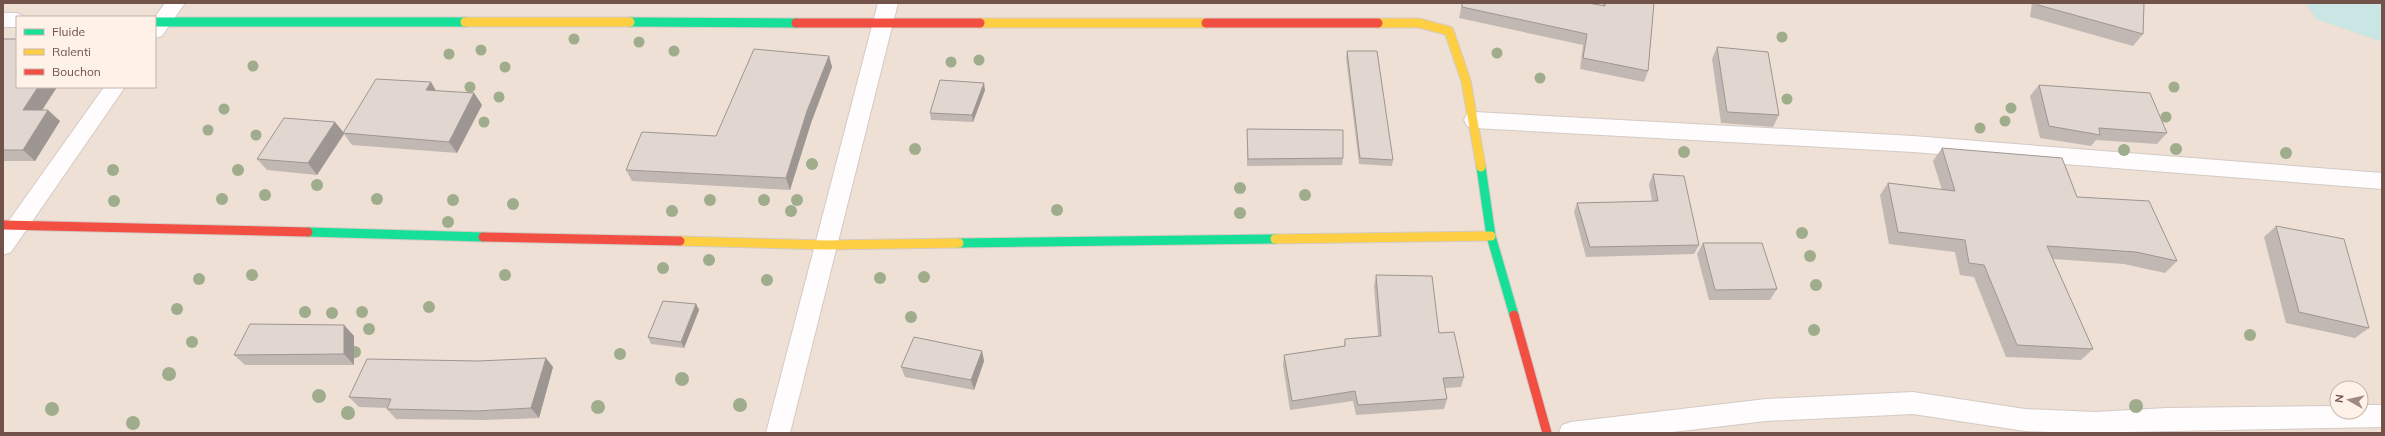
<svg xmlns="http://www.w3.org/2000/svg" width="2385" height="436" font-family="Mulish,sans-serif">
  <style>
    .residential { fill: #eee0d5; fill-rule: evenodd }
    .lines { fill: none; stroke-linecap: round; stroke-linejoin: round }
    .river { fill: #cae6e4; fill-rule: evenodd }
    .street-casing { stroke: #d4cac5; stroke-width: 2 }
    .fast-casing { stroke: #d4cac4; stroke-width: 11 }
    .slow-casing { stroke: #d4cac4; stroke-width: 11 }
    .jam-casing { stroke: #d4cac4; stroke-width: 11 }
    .street { fill: #fefcfc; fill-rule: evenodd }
    .fast { stroke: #16e098; stroke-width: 9 }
    .slow { stroke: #ffcf43; stroke-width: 9 }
    .jam { stroke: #f24e42; stroke-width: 9 }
    .tree { fill: #9fad8d }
    .wall { fill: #c2b8b3 }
    .shaded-wall { fill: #9e9692 }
    .building { fill: #e1d6d0; stroke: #9e9692 }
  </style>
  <rect width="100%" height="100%" fill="#f5eee8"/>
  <!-- residential -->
  <path class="residential" d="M3 3H2382V433H3ZM17 17H155V87H17ZM2337 388H2361V412H2337Z"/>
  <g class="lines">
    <!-- river -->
    <polygon class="river" points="2306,3 2382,3 2382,42 2316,19"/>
    <!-- street casing -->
    <g class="street-casing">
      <g id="street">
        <polygon points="165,3 185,3 162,36 155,38 155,17"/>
        <polygon points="878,3 898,3 790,433 766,433"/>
        <polygon points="3,13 17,13 25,17 17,17 17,27 3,27"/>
        <polygon points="104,87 125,87 11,252 3,255 3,229"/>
        <polygon points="1474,112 1913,136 2382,173 2382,189 1913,152 1474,128 1467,126 1464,120 1467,114"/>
        <polygon points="1913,392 2025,409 2095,412 2167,408 2337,406 2337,412 2361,412 2361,405 2382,405 2382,427 2073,433 2025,431 1913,414 1766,421 1664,433 1559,433 1562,425 1571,422 1766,399"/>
      </g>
    </g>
    <!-- fast casing -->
    <g class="fast-casing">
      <g id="fast">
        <polyline points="155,22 465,22"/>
        <polyline points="630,22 796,23"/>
        <polyline points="1481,167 1491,236 1514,315"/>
        <polyline points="308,232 483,237"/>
        <polyline points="959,243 1275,239"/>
      </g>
    </g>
    <!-- slow casing -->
    <g class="slow-casing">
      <g id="slow">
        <polyline points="465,22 630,22"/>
        <polyline points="980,23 1206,23"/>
        <polyline points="1378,23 1419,23 1449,31 1466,81 1481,167"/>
        <polyline points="1275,239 1491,236"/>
        <polyline points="680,241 825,245 959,243"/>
      </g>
    </g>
    <!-- jam casing -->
    <g class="jam-casing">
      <g id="jam">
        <polyline points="796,23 980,23"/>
        <polyline points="1206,23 1378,23"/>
        <polyline points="3,225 308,232"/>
        <polyline points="483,237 680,241"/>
        <polyline points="1514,315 1547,433"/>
      </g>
    </g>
    <!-- street -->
    <use href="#street" class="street"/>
    <!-- fast -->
    <use href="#fast" class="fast"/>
    <!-- slow -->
    <use href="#slow" class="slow"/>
    <!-- jam -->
    <use href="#jam" class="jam"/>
  </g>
  <!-- trees -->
  <g class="tree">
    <circle cx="1782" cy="37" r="5.5"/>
    <circle cx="574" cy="39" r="5.5"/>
    <circle cx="639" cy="42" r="5.5"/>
    <circle cx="481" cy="50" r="5.5"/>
    <circle cx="674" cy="51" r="5.5"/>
    <circle cx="1497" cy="53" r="5.5"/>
    <circle cx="449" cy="54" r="5.5"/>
    <circle cx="979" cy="60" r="5.5"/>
    <circle cx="951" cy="62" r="5.5"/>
    <circle cx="253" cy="66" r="5.5"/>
    <circle cx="505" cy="67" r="5.5"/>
    <circle cx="1540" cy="78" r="5.5"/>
    <circle cx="470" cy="87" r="5.5"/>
    <circle cx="2174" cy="87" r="5.5"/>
    <circle cx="499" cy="97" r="5.5"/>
    <circle cx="1787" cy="99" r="5.5"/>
    <circle cx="2011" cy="108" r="5.5"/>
    <circle cx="224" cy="109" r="5.5"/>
    <circle cx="2166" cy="117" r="5.5"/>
    <circle cx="2005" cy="121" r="5.5"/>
    <circle cx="484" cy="122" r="5.5"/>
    <circle cx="1980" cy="128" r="5.5"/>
    <circle cx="208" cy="130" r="5.5"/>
    <circle cx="256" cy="135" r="5.5"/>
    <circle cx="915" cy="149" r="6"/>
    <circle cx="2176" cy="149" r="6"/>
    <circle cx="2124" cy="150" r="6"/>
    <circle cx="1684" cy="152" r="6"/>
    <circle cx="2286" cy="153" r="6"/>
    <circle cx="812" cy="164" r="6"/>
    <circle cx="113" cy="170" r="6"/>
    <circle cx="238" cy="170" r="6"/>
    <circle cx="317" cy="185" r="6"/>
    <circle cx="1240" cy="188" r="6"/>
    <circle cx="265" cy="195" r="6"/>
    <circle cx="1305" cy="195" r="6"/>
    <circle cx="222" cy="199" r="6"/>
    <circle cx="377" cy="199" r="6"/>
    <circle cx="453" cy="200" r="6"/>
    <circle cx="710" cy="200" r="6"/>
    <circle cx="764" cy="200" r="6"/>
    <circle cx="797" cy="200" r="6"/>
    <circle cx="114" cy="201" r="6"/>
    <circle cx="513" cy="204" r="6"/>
    <circle cx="1057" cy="210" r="6"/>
    <circle cx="672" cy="211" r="6"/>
    <circle cx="791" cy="211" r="6"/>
    <circle cx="1240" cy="213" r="6"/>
    <circle cx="448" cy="222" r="6"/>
    <circle cx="1802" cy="233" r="6"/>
    <circle cx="1810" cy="256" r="6"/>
    <circle cx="709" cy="260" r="6"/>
    <circle cx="663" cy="268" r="6"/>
    <circle cx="252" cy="275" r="6"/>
    <circle cx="505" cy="275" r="6"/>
    <circle cx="924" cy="277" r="6"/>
    <circle cx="880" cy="278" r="6"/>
    <circle cx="199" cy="279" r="6"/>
    <circle cx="767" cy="280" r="6"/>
    <circle cx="1816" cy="285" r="6"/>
    <circle cx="429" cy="307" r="6"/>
    <circle cx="177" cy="309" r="6"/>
    <circle cx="305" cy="312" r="6"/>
    <circle cx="362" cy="312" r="6"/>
    <circle cx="332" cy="313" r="6"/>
    <circle cx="911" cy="317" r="6"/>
    <circle cx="369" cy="329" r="6"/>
    <circle cx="1814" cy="330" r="6"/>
    <circle cx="2250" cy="335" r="6"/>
    <circle cx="192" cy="342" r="6"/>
    <circle cx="355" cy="352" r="6"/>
    <circle cx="620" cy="354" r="6"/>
    <circle cx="169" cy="374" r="7"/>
    <circle cx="682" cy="379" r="7"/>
    <circle cx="319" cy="396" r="7"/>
    <circle cx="740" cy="405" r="7"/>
    <circle cx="2136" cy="406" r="7"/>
    <circle cx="598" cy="407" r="7"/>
    <circle cx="52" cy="409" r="7"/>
    <circle cx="348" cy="413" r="7"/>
    <circle cx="133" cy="423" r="7"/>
  </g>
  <!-- wall -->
  <g class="wall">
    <polygon points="1462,3 1603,6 1603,3 1654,3 1648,71 1644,82 1580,69 1583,45 1459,18"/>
    <polygon points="2032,3 2144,3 2143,34 2133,46 2030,17"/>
    <polygon points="3,39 17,87 57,87 42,110 60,121 35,161 3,161"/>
    <polygon points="1717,47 1779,115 1773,127 1721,123 1712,59"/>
    <polygon points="1347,51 1393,160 1392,166 1359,164 1346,58"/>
    <polygon points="829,56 832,67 811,123 790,190 632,181 626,170 716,136"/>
    <polygon points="2039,85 2167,133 2157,144 2096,140 2091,146 2040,138 2030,96"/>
    <polygon points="985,90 973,122 931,120 930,113"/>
    <polygon points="437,91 474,93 482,105 457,153 352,145 344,134 317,175 267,170 257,159 335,122 343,133"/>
    <polygon points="1247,129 1343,158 1342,165 1247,166"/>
    <polygon points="1942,148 2077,197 2177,261 2165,273 2124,264 2053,259 2093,349 2081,360 2006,357 1974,277 1960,275 1955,252 1889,244 1880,195 1888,183 1942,190 1933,161"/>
    <polygon points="1653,174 1699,245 1694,254 1586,257 1574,212 1577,203 1652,201 1649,184"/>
    <polygon points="2276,226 2369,328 2355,338 2286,323 2264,237"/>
    <polygon points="1703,243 1777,289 1770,300 1709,300 1697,254"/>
    <polygon points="1376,275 1439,333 1464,377 1461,387 1445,388 1447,399 1444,409 1356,415 1353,401 1290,410 1283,365 1284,355 1344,346 1345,339 1378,336 1374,286"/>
    <polygon points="696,304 699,310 684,348 651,344 648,337"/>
    <polygon points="344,325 354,336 354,365 245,365 234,355"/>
    <polygon points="982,351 984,361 974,390 905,377 901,367"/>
    <polygon points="553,367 539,418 485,420 396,419 387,409 388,408 359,407 349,397"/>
  </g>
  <!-- shaded-wall -->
  <g class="shaded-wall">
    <polygon points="829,56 832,67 811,123 790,190 786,178 807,111"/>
    <polygon points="431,82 438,94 426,90"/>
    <polygon points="984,83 985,90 973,122 972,115"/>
    <polygon points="38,87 57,87 35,121 23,110"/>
    <polygon points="474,93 482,105 457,153 449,142"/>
    <polygon points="48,110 60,121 35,161 23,150"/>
    <polygon points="335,122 344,133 343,133 344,134 317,175 308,163"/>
    <polygon points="696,304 699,310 684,348 681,342"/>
    <polygon points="344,325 354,336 354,365 344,354"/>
    <polygon points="982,351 984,361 974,390 971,380"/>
    <polygon points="546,358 553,367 539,418 531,408"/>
  </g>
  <!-- building -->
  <g class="building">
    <polygon points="1462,3 1588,3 1605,6 1605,3 1654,3 1648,71 1583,58 1587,34 1462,7"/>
    <polygon points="2038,3 2144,3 2143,34 2038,5"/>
    <polygon points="3,39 17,39 17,87 38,87 23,110 48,110 23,150 3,150"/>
    <polygon points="1717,47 1768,52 1779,115 1727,112"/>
    <polygon points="754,49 829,56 807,111 786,178 626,170 642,132 716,136"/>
    <polygon points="1347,51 1377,51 1393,160 1360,158"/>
    <polygon points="376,79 431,82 426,90 474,93 449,142 343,133"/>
    <polygon points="940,80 984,83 972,115 930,113"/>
    <polygon points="2039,85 2150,93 2167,133 2099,128 2100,135 2049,126"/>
    <polygon points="284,118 335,122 308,163 257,159"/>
    <polygon points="1247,129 1343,130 1343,158 1248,159"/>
    <polygon points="1942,148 2062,158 2077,197 2149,201 2177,261 2136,252 2047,246 2093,349 2017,345 1984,265 1969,263 1965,240 1898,232 1888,183 1955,191"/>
    <polygon points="1653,174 1684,176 1699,245 1590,247 1577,203 1658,201"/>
    <polygon points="2276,226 2344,239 2369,328 2299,312"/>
    <polygon points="1703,243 1762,243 1777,289 1715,290"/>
    <polygon points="1376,275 1432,276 1439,333 1454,332 1464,377 1443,378 1447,399 1358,405 1355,391 1292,401 1284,355 1345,346 1345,339 1381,336"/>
    <polygon points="663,301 696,304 681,342 648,337"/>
    <polygon points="250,324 344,325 344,354 234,355"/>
    <polygon points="914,337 982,351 971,380 901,367"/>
    <polygon points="546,358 531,408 476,411 387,409 391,399 349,397 367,359 478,361"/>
  </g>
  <!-- border -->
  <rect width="2385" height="436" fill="none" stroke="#71534a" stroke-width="8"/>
  <!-- legend -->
  <rect x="16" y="16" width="140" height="72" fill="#fef2e8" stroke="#c6b2a9"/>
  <rect x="24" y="29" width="20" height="6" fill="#16e098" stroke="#c6b2a9"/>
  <text x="52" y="36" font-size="12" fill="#71534a">Fluide</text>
  <rect x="24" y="49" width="20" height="6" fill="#ffcf43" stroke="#c6b2a9"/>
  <text x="52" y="56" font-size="12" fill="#71534a">Ralenti</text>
  <rect x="24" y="69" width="20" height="6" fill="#f24e42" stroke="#c6b2a9"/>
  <text x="52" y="76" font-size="12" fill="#71534a">Bouchon</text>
  <!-- north arrow -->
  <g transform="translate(2349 400) rotate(278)"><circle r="19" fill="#fef2e8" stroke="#c6b2a9"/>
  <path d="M0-3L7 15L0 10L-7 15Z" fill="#9f8981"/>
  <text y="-6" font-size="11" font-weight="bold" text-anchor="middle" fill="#71534a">N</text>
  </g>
</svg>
